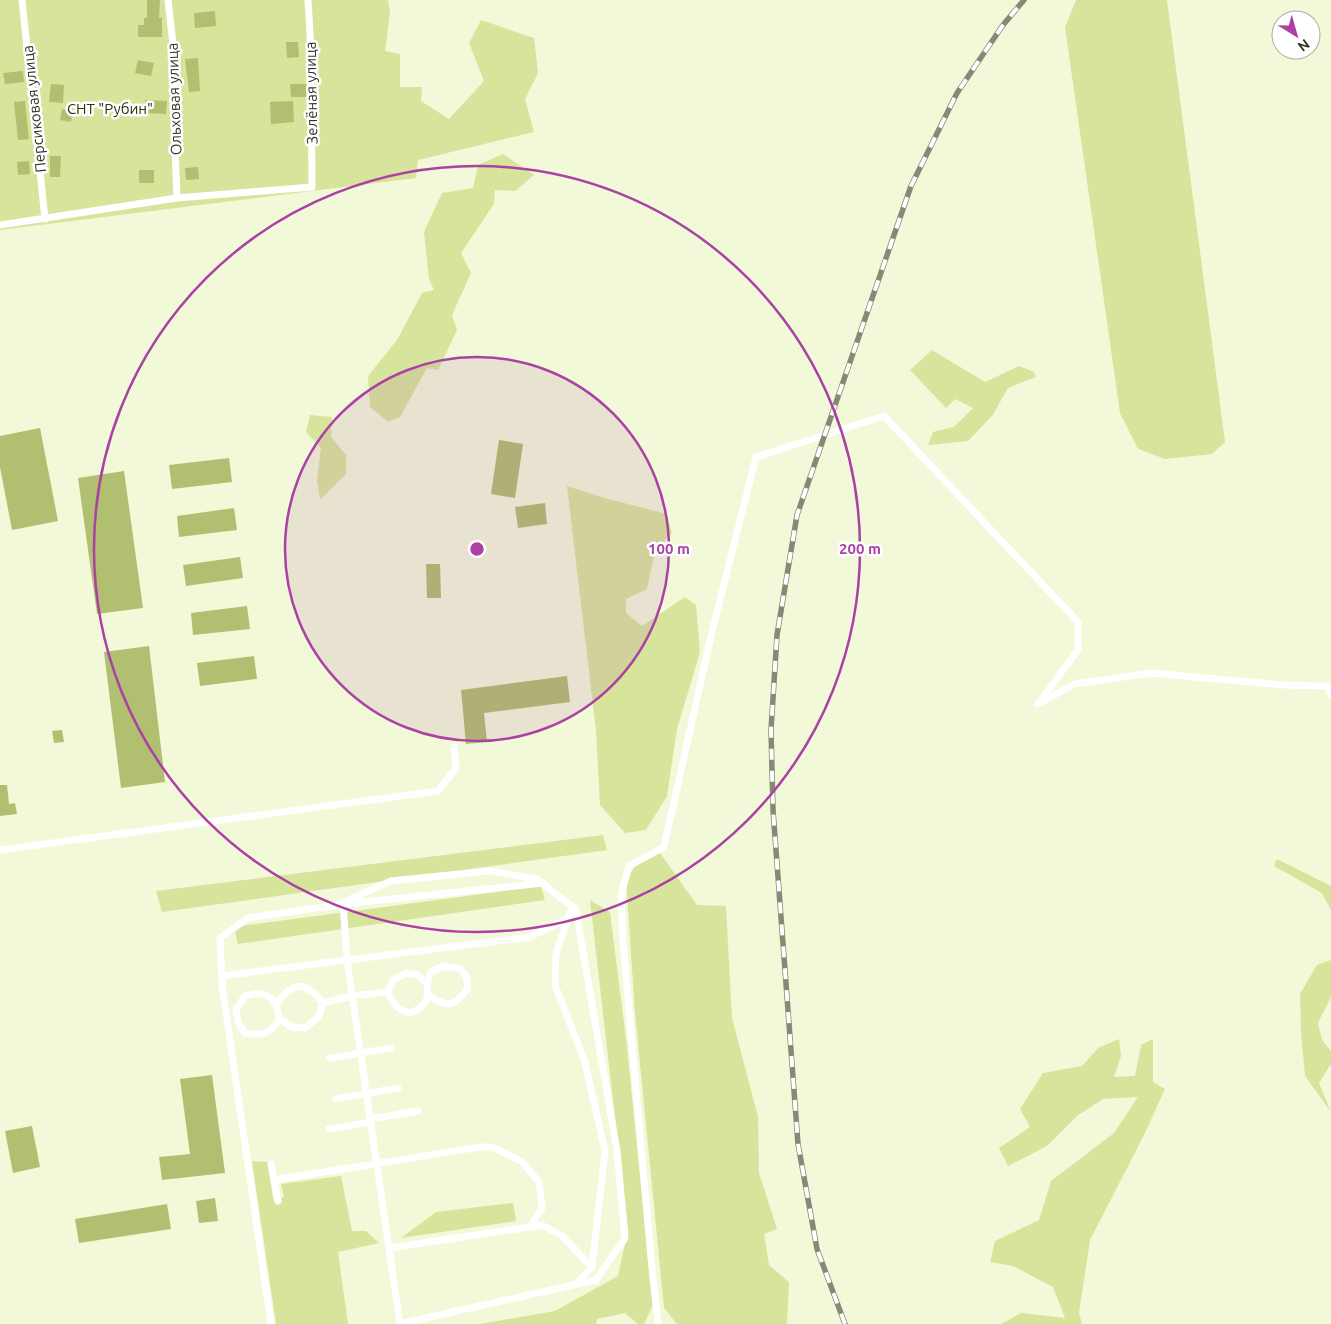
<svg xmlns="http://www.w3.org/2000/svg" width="1331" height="1324" font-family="Ubuntu,sans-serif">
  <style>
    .green { fill: #d6e59b }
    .building { fill: #b0c070 }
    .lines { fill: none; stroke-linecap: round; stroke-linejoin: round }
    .lane { stroke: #fff; stroke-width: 7 }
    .rail-casing { stroke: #868a75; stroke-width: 5.5 }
    .rail { stroke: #fff; stroke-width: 4; stroke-dasharray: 11; stroke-linecap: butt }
    .ring { fill: none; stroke: #aa41a3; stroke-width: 2.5 }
    .labels { text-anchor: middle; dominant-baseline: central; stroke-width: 5; stroke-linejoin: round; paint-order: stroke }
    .street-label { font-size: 15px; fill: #313327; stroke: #fff }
    .park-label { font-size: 15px; fill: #2c310f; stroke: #fff }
    .centre { fill: #aa41a3; stroke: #fff; stroke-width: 2.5 }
    .ring-label { font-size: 15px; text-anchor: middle; font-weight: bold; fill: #aa41a3; stroke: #fff; stroke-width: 5; stroke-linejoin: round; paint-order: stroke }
  </style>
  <rect width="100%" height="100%" fill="#f1f9d8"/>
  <!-- green -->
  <g class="green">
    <polygon points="0,0 388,0 390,12 385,51 400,54 400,87 422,87 421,101 449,119 484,81 469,43 481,20 534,38 538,73 525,99 534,132 418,160 416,178 0,230"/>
    <polygon points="1076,0 1167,0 1225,442 1212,454 1165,459 1138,449 1120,413 1065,27"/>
    <polygon points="503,154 534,175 515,191 495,190 494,204 461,253 471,273 452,315 457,330 438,370 427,368 400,417 388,422 370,407 368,376 397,340 422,293 434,290 429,279 424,232 442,193 473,188 478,165"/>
    <polygon points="932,350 985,382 1019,366 1034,372 1036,377 1008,388 992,416 968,441 928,445 933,432 954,427 973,408 955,399 946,408 910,370"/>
    <polygon points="310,415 332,417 331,437 346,455 346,474 320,500 317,480 321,448 306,432"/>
    <polygon points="567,486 608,499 667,514 672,533 655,551 647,589 626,599 626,613 642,626 685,597 696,605 700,652 677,729 667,796 646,830 625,833 600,805 596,730"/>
    <polygon points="603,835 607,850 162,912 156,891"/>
    <polygon points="660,853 697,905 726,906 732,1018 758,1117 759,1173 777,1229 764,1234 769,1265 789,1282 787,1324 677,1324 664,1308 635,1013 626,879 643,856"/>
    <polygon points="1277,859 1331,886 1331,910 1322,893 1274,866"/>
    <polygon points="541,886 545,900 238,944 234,927"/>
    <polygon points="590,900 610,912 627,1047 653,1305 644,1324 638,1324 625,1313 597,1319 596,1324 480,1324 555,1311 618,1276 628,1230"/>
    <polygon points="1331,960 1331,997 1318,1023 1322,1040 1331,1051 1331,1064 1319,1083 1331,1112 1305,1076 1301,1031 1300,994 1317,965"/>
    <polygon points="1119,1039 1121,1056 1114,1077 1135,1076 1141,1045 1153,1039 1153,1082 1165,1089 1144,1135 1090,1240 1079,1313 1082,1324 1001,1324 1021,1313 1065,1318 1053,1287 1013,1266 990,1262 995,1241 1039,1220 1051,1181 1114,1133 1138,1097 1103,1099 1077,1116 1047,1146 1008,1166 999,1148 1030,1127 1020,1109 1043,1073 1082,1066 1098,1048"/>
    <polygon points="252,1161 268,1162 273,1199 284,1197 281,1184 341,1176 352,1231 366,1231 379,1243 338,1252 348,1324 276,1324"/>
    <polygon points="513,1203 516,1221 401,1238 436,1212"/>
  </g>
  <!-- building -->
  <g class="building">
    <polygon points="147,0 160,0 159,18 162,17 162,37 138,37 138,25 144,25 144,18 147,18"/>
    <polygon points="215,11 216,26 195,28 194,13"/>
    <polygon points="286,42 298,42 299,57 287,58"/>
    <polygon points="198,58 200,91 189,92 185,59"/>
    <polygon points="138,60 154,63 151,76 135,73"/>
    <polygon points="23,71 24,82 5,84 3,73"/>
    <polygon points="51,84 64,85 63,103 49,102"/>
    <polygon points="290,84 306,84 306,97 291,97"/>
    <polygon points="145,100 167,101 166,114 145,113"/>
    <polygon points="25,101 29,139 18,140 14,102"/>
    <polygon points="293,101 294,122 271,124 270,102"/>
    <polygon points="62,109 73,111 71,122 60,120"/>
    <polygon points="50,156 61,156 60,177 50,177"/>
    <polygon points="29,161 30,174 18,175 17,162"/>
    <polygon points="198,167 199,179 186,180 185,168"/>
    <rect x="139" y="170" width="15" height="13"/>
    <polygon points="40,428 58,521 12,530 0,467 0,436"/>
    <polygon points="499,440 523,444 515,498 491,494"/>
    <polygon points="229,458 232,482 172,489 169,465"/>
    <polygon points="124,471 143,608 97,614 78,478"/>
    <polygon points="545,503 547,524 518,528 515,507"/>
    <polygon points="234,508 237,530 179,537 177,516"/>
    <polygon points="240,557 243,578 186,586 183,565"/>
    <polygon points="426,564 440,564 441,598 427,598"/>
    <polygon points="247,606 250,629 193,635 191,613"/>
    <polygon points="149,646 165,782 121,788 104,652"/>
    <polygon points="254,656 257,679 200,686 197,663"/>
    <polygon points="567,676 570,702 484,713 487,742 466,744 461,690"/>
    <polygon points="62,730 64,742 54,743 52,731"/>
    <polygon points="0,785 7,785 9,804 15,803 17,814 0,816"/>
    <polygon points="212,1075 225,1173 162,1180 159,1157 190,1154 180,1079"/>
    <polygon points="32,1126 40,1167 13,1173 5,1131"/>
    <polygon points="215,1198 218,1221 199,1223 196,1201"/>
    <polygon points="167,1204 171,1229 79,1243 75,1219"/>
  </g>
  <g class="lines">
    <!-- lane -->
    <g class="lane">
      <polyline points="22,0 45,219"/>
      <polyline points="168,0 175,62 175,148 177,198"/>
      <polyline points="0,225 177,198 312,187 311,50 308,0"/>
      <polyline points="0,850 438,791 456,768 454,747"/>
      <polyline points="343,904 347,960 400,1324"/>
      <polyline points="344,904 543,883"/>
      <polyline points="572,906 556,954 555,985 585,1062 605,1151 592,1267 576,1284"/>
      <polyline points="221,976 529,937 568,919"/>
      <path d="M427 983 431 972 444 966 460 969 466 976 468 988C456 1006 446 1009 429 995"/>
      <path d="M323 1003C304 980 294 981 276 1004L280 1019 292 1027 305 1028 319 1016 323 1003 352 996 388 992 393 980 406 973 417 975 427 983C429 1000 427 1005 411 1013 398 1010 393 1005 388 992"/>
      <path d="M276 1004C265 991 260 992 245 996L236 1009 238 1022 245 1033C264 1036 268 1035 280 1019"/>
      <polyline points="330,1058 392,1048"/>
      <polyline points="336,1099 398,1088"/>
      <polyline points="371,1119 418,1111"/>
      <polyline points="329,1129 371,1122"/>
      <polyline points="271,1164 278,1201"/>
      <polyline points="274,1180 480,1147 492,1147 521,1161 539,1182 542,1208 530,1227"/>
      <polyline points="390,1248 542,1225 562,1236 592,1267"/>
      <polyline points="271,1324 222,985 220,938 248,918 337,905 391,881 489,871 537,879 576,910 617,1151 625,1238 596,1280 399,1324"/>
      <polyline points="658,1324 651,1258 623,942 621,894 629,866 664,847 711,636 756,457 884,416 1078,622 1078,650 1038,704 1074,684 1151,673 1284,685 1328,686 1331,695"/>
    </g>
    <!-- rail casing -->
    <g class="rail-casing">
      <polyline id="rail" points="845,1324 817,1249 798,1144 773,810 771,730 777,635 797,515 911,186 957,93 1003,25 1024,0"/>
    </g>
    <!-- rail -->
    <use href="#rail" class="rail"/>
  </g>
  <!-- distance rings -->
  <circle cx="477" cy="549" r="192" fill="#aa41a3" fill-opacity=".12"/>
  <g class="ring">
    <circle cx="477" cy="549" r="192"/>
    <circle cx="477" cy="549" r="383"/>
  </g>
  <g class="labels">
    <!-- street labels -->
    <g class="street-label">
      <text transform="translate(311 93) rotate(-91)">Зелёная улица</text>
      <text transform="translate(174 99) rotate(-92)">Ольховая улица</text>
      <text transform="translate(34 109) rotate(-96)">Персиковая улица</text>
    </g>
    <!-- park labels -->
    <g class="park-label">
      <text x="110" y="108">СНТ "Рубин"</text>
    </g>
  </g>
  <circle cx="477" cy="549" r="8" class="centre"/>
  <g class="ring-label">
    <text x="669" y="554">100 m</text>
    <text x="860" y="554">200 m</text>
  </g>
  <!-- north arrow -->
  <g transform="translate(1296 35) rotate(143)"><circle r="24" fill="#ffffff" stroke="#adada9"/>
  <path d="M0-4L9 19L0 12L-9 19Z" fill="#aa41a3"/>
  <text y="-8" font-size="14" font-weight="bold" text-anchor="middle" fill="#313327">N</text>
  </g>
</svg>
